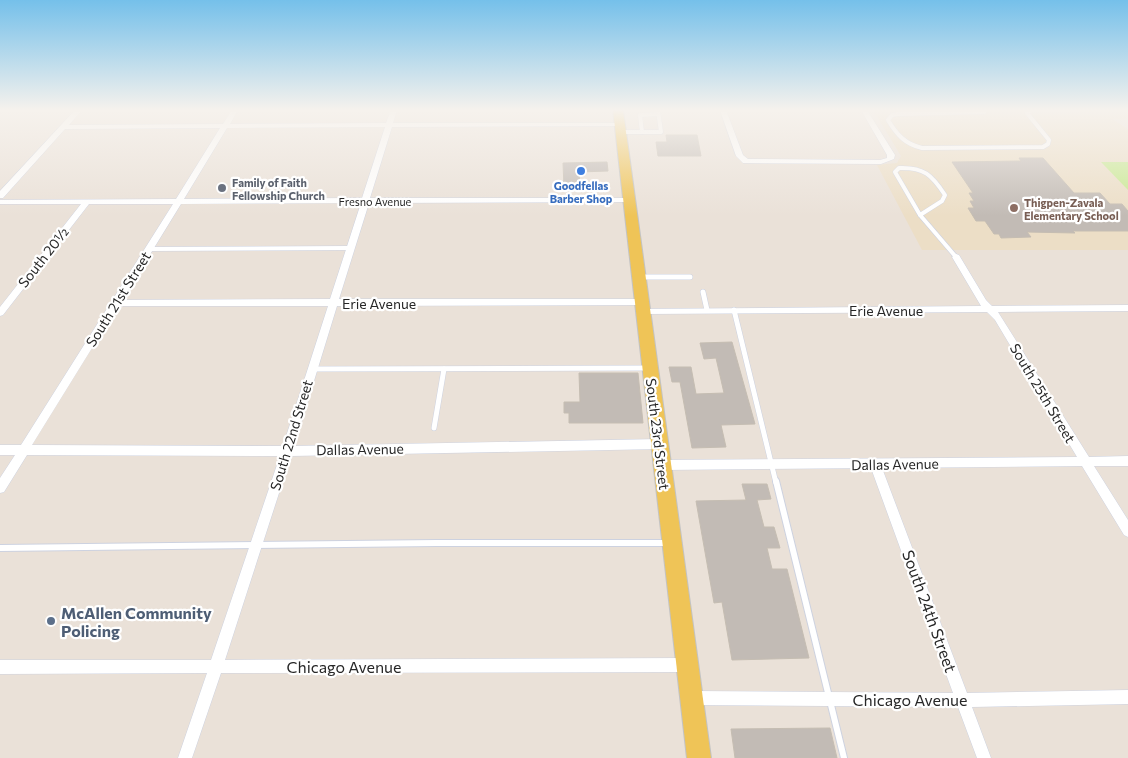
<svg xmlns="http://www.w3.org/2000/svg" width="1128" height="758" font-family="Commissioner,sans-serif">
  <style>
    .education { fill: #ecdec6 }
    .pitch { fill: #c7e98f }
    .building { fill: #c2bbb5; stroke: #c5bdb2 }
    .lines { fill: none; stroke-linecap: round; stroke-linejoin: round }
    .lane-far2-casing { stroke: #cdd2e0; stroke-width: 5 }
    .lane-far1-casing { stroke: #cdd2e0; stroke-width: 6 }
    .lane-casing { stroke: #cdd2e0; stroke-width: 8 }
    .street-casing { stroke: #cdd2e0; stroke-width: 1 }
    .primary-casing { stroke: #c3c3c3; stroke-width: 2 }
    .lane-far2 { stroke: #fff; stroke-width: 4 }
    .lane-far1 { stroke: #fff; stroke-width: 5 }
    .lane { stroke: #fff; stroke-width: 6 }
    .street { fill: #fff; fill-rule: evenodd }
    .primary { fill: #efc457; fill-rule: evenodd }
    .shop-dot { fill: #3f7fe0; stroke: #fff; stroke-width: 2 }
    .worship-dot { fill: #6b7280; stroke: #fff; stroke-width: 2 }
    .education-dot { fill: #8d6e63; stroke: #fff; stroke-width: 2 }
    .service-dot { fill: #5c6f8a; stroke: #fff; stroke-width: 2 }
    .labels { text-anchor: middle; dominant-baseline: central; stroke-width: 4.5; stroke-linejoin: round; paint-order: stroke }
    .far-worship-label { font-size: 11px; font-weight: bold; fill: #5b616d; stroke: #fff; text-anchor: start }
    .far-shop-label { font-size: 11px; font-weight: bold; fill: #366cbe; stroke: #fff }
    .far-street-label { font-size: 11px; fill: #272727; stroke: #fff }
    .far-education-label { font-size: 11px; font-weight: bold; fill: #785e54; stroke: #fff; text-anchor: start }
    .street-label { font-size: 14px; fill: #272727; stroke: #fff }
    .near-street-label { font-size: 16px; fill: #272727; stroke: #fff }
    .near-service-label { font-size: 16px; font-weight: bold; fill: #4e5e75; stroke: #fff; text-anchor: start }
  </style>
  <rect width="100%" height="100%" fill="#eae1d8"/>
  <!-- education -->
  <polygon class="education" points="873,110 1128,110 1128,119 1112,119 1128,129 1128,250 922,250 877,165 897,163 901,156"/>
  <!-- pitch -->
  <polygon class="pitch" points="1101,162 1128,162 1128,190"/>
  <!-- building -->
  <g class="building">
    <polygon points="666,135 697,135 701,156 658,156 656,142 667,142"/>
    <polygon points="1019,158 1043,158 1074,193 1100,193 1110,204 1122,204 1128,211 1128,231 1073,231 1075,233 1027,232 1031,237 1001,238 999,234 994,234 985,221 976,221 968,208 974,208 970,201 974,201 969,193 973,193 952,162 1021,161"/>
    <polygon points="607,162 608,171 579,172 580,187 564,187 563,163"/>
    <polygon points="732,342 755,424 721,425 726,447 692,448 680,382 672,382 669,367 691,367 696,394 724,393 716,358 704,359 700,343"/>
    <polygon points="579,373 638,373 643,423 569,423 569,413 564,413 564,402 580,402"/>
    <polygon points="742,484 767,484 771,499 757,500 764,527 774,527 780,548 767,548 772,569 787,569 809,658 732,660 722,602 714,603 696,501 746,500"/>
    <polygon points="830,728 837,758 735,758 731,729"/>
  </g>
  <g class="lines">
    <!-- lane-far2 casing -->
    <g class="lane-far2-casing">
      <g id="lane-far2">
        <polyline points="658,110 661,132 642,132 640,115 658,114"/>
        <path d="M983 110 984 112 898 114 892 115 888 120C897 135 905 144 922 148L1043 147 1048 144 1049 140 1027 113 1031 110H1079"/>
        <polyline points="621,132 642,132"/>
        <path d="M899 168C924 167 932 175 945 195L942 201 920 215 895 172Z"/>
        <polyline points="920,215 956,257"/>
        <polyline points="149,249 350,248"/>
      </g>
    </g>
    <!-- lane-far1 casing -->
    <g class="lane-far1-casing">
      <g id="lane-far1">
        <polyline points="640,277 690,277"/>
        <polyline points="703,292 707,310"/>
        <polyline points="734,310 776,483"/>
        <polyline points="313,369 647,368"/>
        <polyline points="434,428 444,369"/>
      </g>
    </g>
    <!-- lane casing -->
    <g class="lane-casing">
      <g id="lane">
        <polyline points="776,481 844,758"/>
        <polyline points="0,548 437,543 667,543"/>
      </g>
    </g>
    <!-- street casing -->
    <g class="street-casing">
      <g id="street">
        <path d="M75 110H82L69 125 223 124 232 110H238L230 124 386 123 391 110H397L393 123H622L623 124 620 126 392 127 370 198H629L633 200 629 202 369 203 339 299H642L647 302 642 305 337 306 294 446 660 439 664 441 665 444 664 447 660 449 291 456 225 660 687 658 692 660 694 665 692 670 687 672 221 673 192 758H178L207 673 0 674V660H211L280 456 27 455 4 492 0 493V478L15 455H0V445H21L173 204H89L3 315 0 316V307L81 204H0V200L176 199 220 128 65 129 3 198H0V191ZM385 127 362 198 184 199 227 128ZM361 203 330 299 122 300 181 204ZM118 306H328L283 446 32 445Z"/>
        <polygon points="720,110 726,110 743,155 748,159 880,160 887,158 887,155 861,110 867,110 895,155 894,159 881,164 743,163 736,156"/>
        <polygon points="956,254 959,255 986,300 992,306 1128,305 1128,311 998,312 1089,457 1128,456 1128,466 1094,466 1128,520 1128,537 1124,535 1082,466 882,468 967,693 1128,690 1128,704 972,707 991,758 977,758 958,707 691,705 686,703 684,698 686,693 691,691 953,693 871,468 662,470 658,468 656,465 658,462 662,460 1077,457 995,320 987,312 643,314 640,313 638,311 640,309 981,306 952,257"/>
      </g>
    </g>
    <!-- primary casing -->
    <g class="primary-casing">
      <polygon id="primary" points="613,110 623,110 711,758 687,758"/>
    </g>
    <!-- lane-far2 -->
    <use href="#lane-far2" class="lane-far2"/>
    <!-- lane-far1 -->
    <use href="#lane-far1" class="lane-far1"/>
    <!-- lane -->
    <use href="#lane" class="lane"/>
    <!-- street -->
    <use href="#street" class="street"/>
    <!-- primary -->
    <use href="#primary" class="primary"/>
  </g>
  <!-- sky -->
  <linearGradient id="sky" x2="0" y2="1"><stop stop-color="#75c0ea"/><stop offset="0.51" stop-color="#f6f2ed"/><stop offset="1" stop-color="#f6f2ed" stop-opacity="0"/></linearGradient>
  <rect width="1128" height="216" fill="url(#sky)"/>
  <!-- markers -->
  <circle class="shop-dot" cx="581" cy="171" r="5"/>
  <circle class="worship-dot" cx="222" cy="188" r="5"/>
  <circle class="education-dot" cx="1014" cy="208" r="5"/>
  <circle class="service-dot" cx="51" cy="621" r="5"/>
  <g class="labels">
    <!-- far-worship labels -->
    <g class="far-worship-label">
      <text x="232" y="182">Family of Faith<tspan x="232" dy="13">Fellowship Church</tspan></text>
    </g>
    <!-- far-shop labels -->
    <g class="far-shop-label">
      <text x="581" y="185">Goodfellas<tspan x="581" dy="13">Barber Shop</tspan></text>
    </g>
    <!-- far-street labels -->
    <g class="far-street-label">
      <text x="375" y="201">Fresno Avenue</text>
    </g>
    <!-- far-education labels -->
    <g class="far-education-label">
      <text x="1024" y="202">Thigpen-Zavala<tspan x="1024" dy="13">Elementary School</tspan></text>
    </g>
    <!-- street labels -->
    <g class="street-label">
      <text transform="translate(43 257) rotate(-52)">South 20½</text>
      <text transform="translate(118 299) rotate(-58)">South 21st Street</text>
      <text x="379" y="303">Erie Avenue</text>
      <text x="886" y="310">Erie Avenue</text>
      <text transform="translate(1043 393) rotate(59)">South 25th Street</text>
      <text transform="translate(658 434) rotate(83)">South 23rd Street</text>
      <text transform="translate(291 435) rotate(-73)">South 22nd Street</text>
      <text transform="translate(360 449) rotate(-1)">Dallas Avenue</text>
      <text transform="translate(895 464) rotate(-1)">Dallas Avenue</text>
    </g>
    <!-- near-street labels -->
    <g class="near-street-label">
      <text transform="translate(930 611) rotate(70)">South 24th Street</text>
      <text x="344" y="666">Chicago Avenue</text>
      <text x="910" y="699">Chicago Avenue</text>
    </g>
    <!-- near-service labels -->
    <g class="near-service-label">
      <text x="61" y="612">McAllen Community<tspan x="61" dy="18">Policing</tspan></text>
    </g>
  </g>
</svg>
